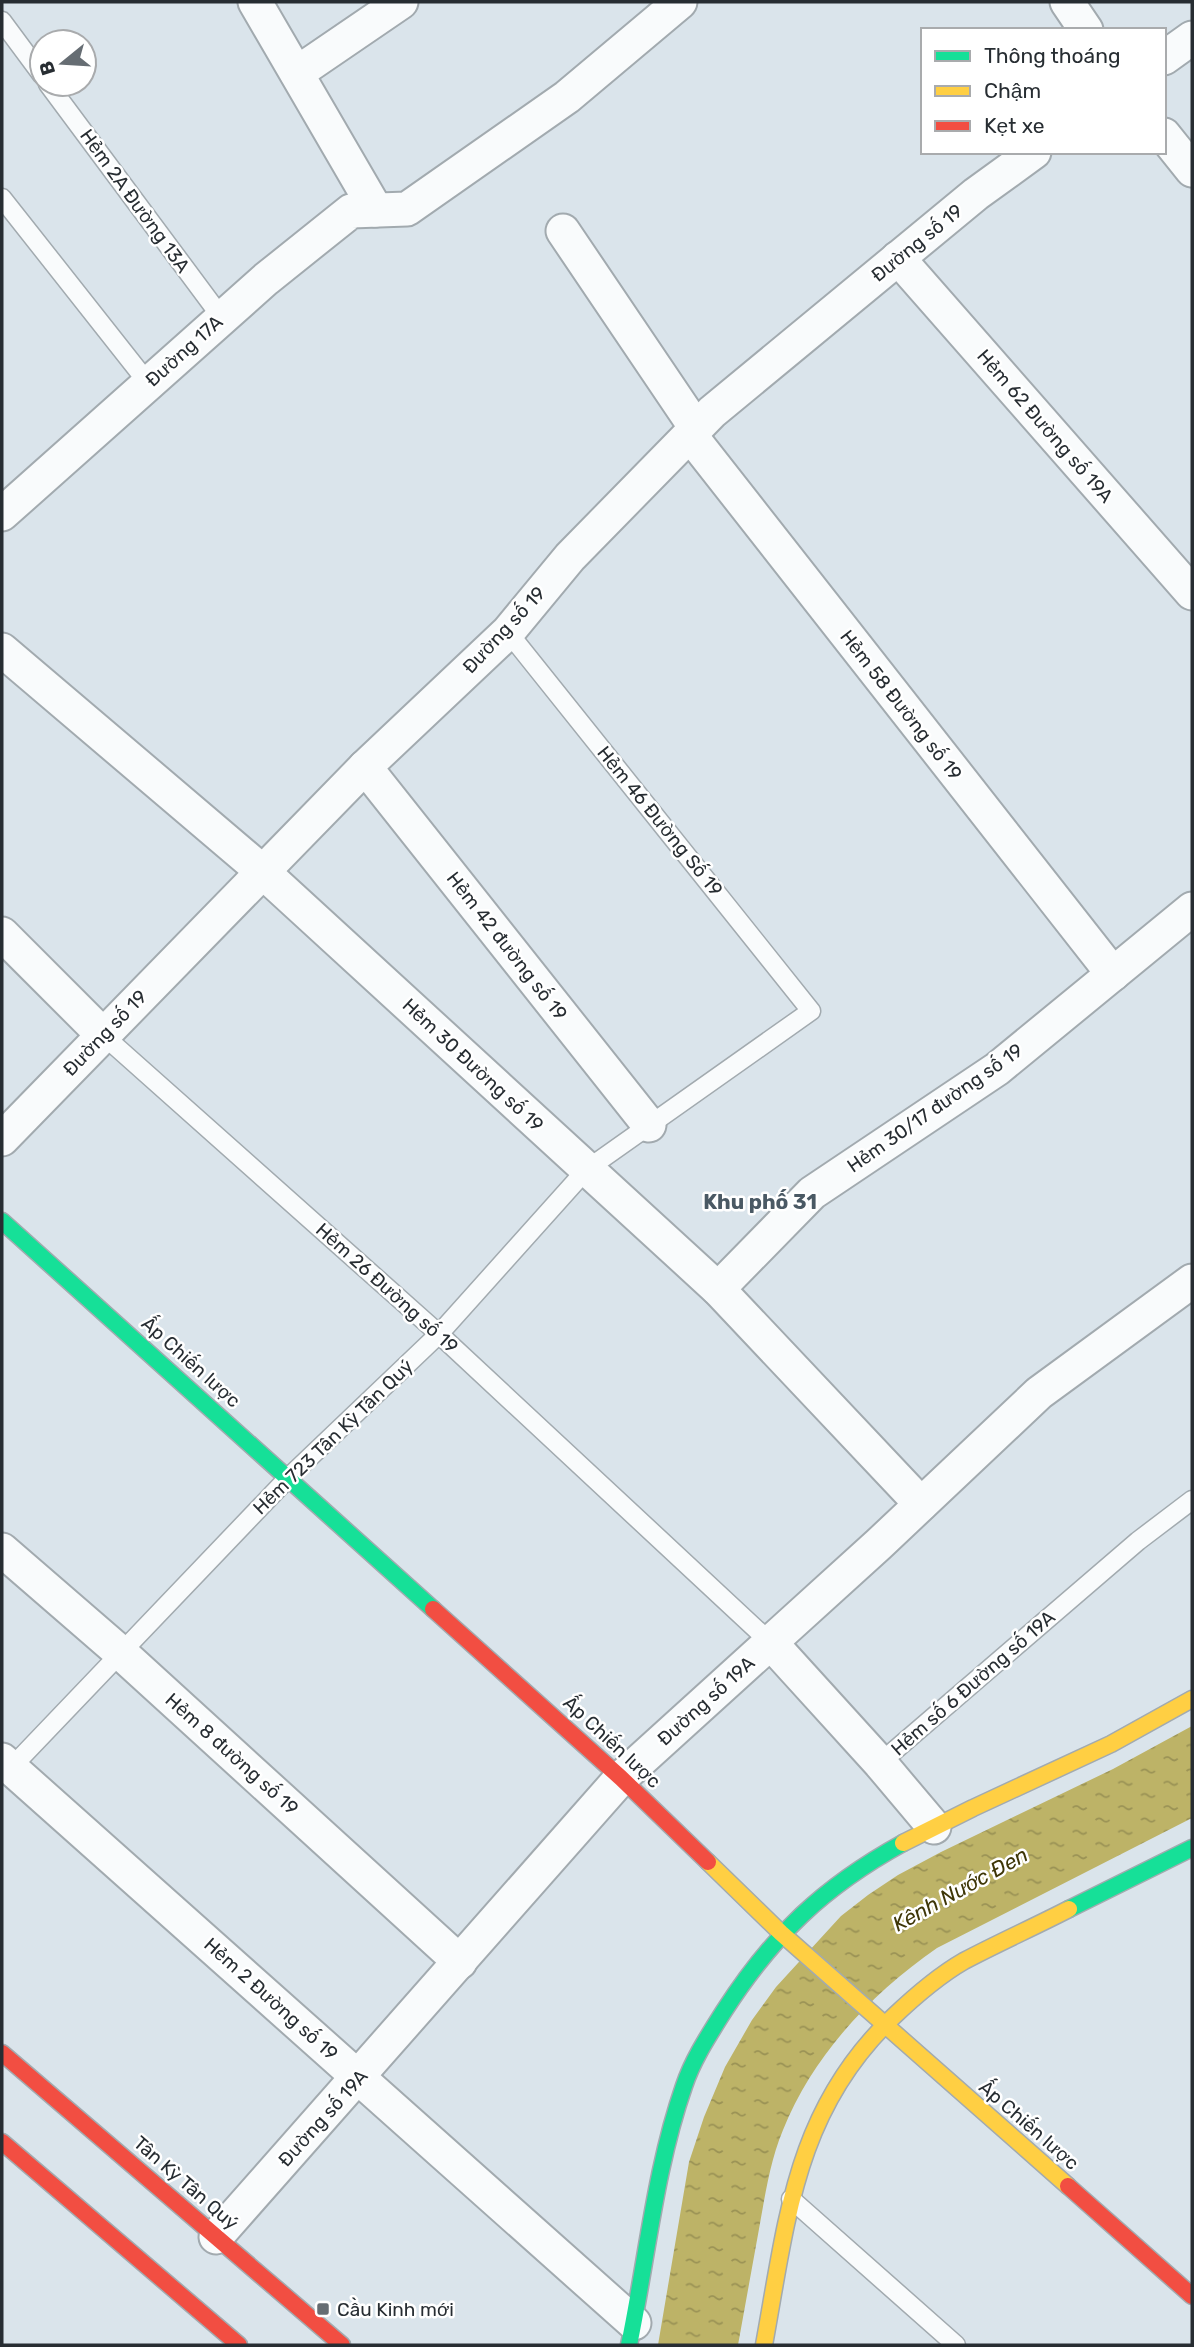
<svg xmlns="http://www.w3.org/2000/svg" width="1194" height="2347" font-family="Rubik,sans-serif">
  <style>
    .water { fill: url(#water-ripples) }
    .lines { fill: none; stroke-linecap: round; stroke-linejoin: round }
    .lane-casing { stroke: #a2aaaf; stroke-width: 21 }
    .street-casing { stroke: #a2aaaf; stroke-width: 37 }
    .fast-casing { stroke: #a2aaaf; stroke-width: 19 }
    .slow-casing { stroke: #a2aaaf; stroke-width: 19 }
    .jam-casing { stroke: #a2aaaf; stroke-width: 19 }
    .lane { stroke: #f9fbfc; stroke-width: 18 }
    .street { stroke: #f9fbfc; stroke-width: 33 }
    .fast { stroke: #16e098; stroke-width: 16 }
    .slow { stroke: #ffcf43; stroke-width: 16 }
    .jam { stroke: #f24e42; stroke-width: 16 }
    .poi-dot { fill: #666d73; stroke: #fff; stroke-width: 2.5 }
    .labels { text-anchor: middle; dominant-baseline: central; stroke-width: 5; stroke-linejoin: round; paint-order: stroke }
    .street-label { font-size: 19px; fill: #272d32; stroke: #fff }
    .poi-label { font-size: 19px; fill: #272d32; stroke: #fff; text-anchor: start }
    .neighbourhood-label { font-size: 21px; font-weight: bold; fill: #4a5964; stroke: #fff }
    .water-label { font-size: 21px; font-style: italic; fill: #3e3607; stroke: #fff }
  </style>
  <defs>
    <pattern id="water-ripples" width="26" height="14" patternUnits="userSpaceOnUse" patternTransform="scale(1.75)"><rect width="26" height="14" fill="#bdb367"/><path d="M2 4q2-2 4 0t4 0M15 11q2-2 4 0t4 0" fill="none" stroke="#9a9255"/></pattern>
  </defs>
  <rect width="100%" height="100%" fill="#dae4eb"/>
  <!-- water -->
  <path class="water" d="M1192 1726V1818L937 1948C872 1993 813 2055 783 2130 770 2161 765 2196 759 2229 752 2268 745 2306 738 2345H658L689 2162 704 2117 725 2067 752 2020 776 1987 841 1916 868 1895 898 1875 941 1852 1113 1769Z"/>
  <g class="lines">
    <!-- lane casing -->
    <g class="lane-casing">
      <g id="lane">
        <polyline points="2,21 42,75"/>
        <polyline points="48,84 222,318"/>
        <polyline points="2,198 148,383"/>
        <polyline points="103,1035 439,1334 771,1643"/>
        <polyline points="880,1763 1138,1541 1192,1500"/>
        <polyline points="7,1772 288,1478 439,1334 586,1170 811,1011 508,632"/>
        <polyline points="791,2199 956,2345"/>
      </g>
    </g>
    <!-- street casing -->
    <g class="street-casing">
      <g id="street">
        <polyline points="255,2 376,210"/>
        <polyline points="1067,2 1086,30"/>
        <polyline points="1164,58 1192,38"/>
        <polyline points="297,73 401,2"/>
        <polyline points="1164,135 1192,170"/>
        <polyline points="563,231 696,428"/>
        <polyline points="898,258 1192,593"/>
        <polyline points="690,435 1113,974"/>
        <polyline points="2,514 266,279 351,211 407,209 567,97 680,2"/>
        <polyline points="2,650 263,872 718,1289 921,1504"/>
        <polyline points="365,767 649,1125"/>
        <polyline points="2,934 103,1035"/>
        <polyline points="2,1139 365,767 508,632 570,557 712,412 976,194 1034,152"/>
        <polyline points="718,1289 812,1193 997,1069 1192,909"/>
        <polyline points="2,1550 121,1653 460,1962"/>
        <polyline points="771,1643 880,1763 934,1827"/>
        <polyline points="2,1760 634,2323"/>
        <polyline points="216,2237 621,1778 879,1544 1039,1393 1192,1281"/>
      </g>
    </g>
    <!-- fast casing -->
    <g class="fast-casing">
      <g id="fast">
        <polyline points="2,1221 433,1609"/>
        <polyline points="1069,1909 1192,1848"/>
        <path d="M629 2345C647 2259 655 2169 684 2086 693 2059 709 2035 724 2011 773 1935 823 1887 903 1843"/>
      </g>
    </g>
    <!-- slow casing -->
    <g class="slow-casing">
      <g id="slow">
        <polyline points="903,1843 973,1808 1111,1744 1192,1699"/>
        <polyline points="708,1862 781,1933 1068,2186"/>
        <path d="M764 2345C787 2220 795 2110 893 2017 915 1996 938 1976 964 1961 998 1943 1034 1927 1069 1909"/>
      </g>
    </g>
    <!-- jam casing -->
    <g class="jam-casing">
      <g id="jam">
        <polyline points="433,1609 621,1778 708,1862"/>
        <polyline points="2,2053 342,2345"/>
        <polyline points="2,2142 239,2345"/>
        <polyline points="1068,2186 1192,2296"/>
      </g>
    </g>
    <!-- lane -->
    <use href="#lane" class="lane"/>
    <!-- street -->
    <use href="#street" class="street"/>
    <!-- fast -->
    <use href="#fast" class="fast"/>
    <!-- slow -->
    <use href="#slow" class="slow"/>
    <!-- jam -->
    <use href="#jam" class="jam"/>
  </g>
  <!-- markers -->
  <rect class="poi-dot" x="316" y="2302" width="14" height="14" rx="3.5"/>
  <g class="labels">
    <!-- street labels -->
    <g class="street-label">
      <text transform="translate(135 201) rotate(54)">Hẻm 2A Đường 13A</text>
      <text transform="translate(917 243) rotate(-39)">Đường số 19</text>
      <text transform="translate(184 351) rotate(-42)">Đường 17A</text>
      <text transform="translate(1045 426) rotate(49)">Hẻm 62 Đường số 19A</text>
      <text transform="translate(504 630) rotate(-47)">Đường số 19</text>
      <text transform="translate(901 705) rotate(52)">Hẻm 58 Đường số 19</text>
      <text transform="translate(660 821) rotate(51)">Hẻm 46 Đường Số 19</text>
      <text transform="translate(507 946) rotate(52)">Hẻm 42 đường số 19</text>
      <text transform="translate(105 1033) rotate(-46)">Đường số 19</text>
      <text transform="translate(473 1065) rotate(43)">Hẻm 30 Đường số 19</text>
      <text transform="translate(935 1108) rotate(-35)">Hẻm 30/17 đường số 19</text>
      <text transform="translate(387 1288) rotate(42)">Hẻm 26 Đường số 19</text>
      <text transform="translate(191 1362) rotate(42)">Ấp Chiến lược</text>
      <text transform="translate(333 1437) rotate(-44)">Hẻm 723 Tân Kỳ Tân Quý</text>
      <text transform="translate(973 1683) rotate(-41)">Hẻm số 6 Đường số 19A</text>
      <text transform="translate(706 1701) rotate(-42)">Đường số 19A</text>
      <text transform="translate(612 1742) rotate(43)">Ấp Chiến lược</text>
      <text transform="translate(232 1754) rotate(42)">Hẻm 8 đường số 19</text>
      <text transform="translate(271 1999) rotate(42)">Hẻm 2 Đường số 19</text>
      <text transform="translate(323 2118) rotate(-48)">Đường số 19A</text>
      <text transform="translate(1029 2125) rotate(41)">Ấp Chiến lược</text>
      <text transform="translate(186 2183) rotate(41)">Tân Kỳ Tân Quý</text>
    </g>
    <!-- poi labels -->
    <g class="poi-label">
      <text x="337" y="2309">Cầu Kinh mới</text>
    </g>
    <!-- neighbourhood labels -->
    <g class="neighbourhood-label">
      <text x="760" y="1201">Khu phố 31</text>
    </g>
    <!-- water labels -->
    <g class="water-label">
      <text transform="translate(960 1889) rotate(-29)">Kênh Nước Đen</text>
    </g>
  </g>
  <!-- border -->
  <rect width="1194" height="2347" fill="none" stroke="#272d32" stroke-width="7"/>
  <!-- legend -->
  <rect x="921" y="28" width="245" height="126" fill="#ffffff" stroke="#a9abad" stroke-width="2"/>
  <rect x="935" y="51" width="35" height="10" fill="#16e098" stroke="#a9abad" stroke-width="2"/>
  <text x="984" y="63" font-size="21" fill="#272d32">Thông thoáng</text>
  <rect x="935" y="86" width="35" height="10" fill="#ffcf43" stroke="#a9abad" stroke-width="2"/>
  <text x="984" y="98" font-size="21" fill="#272d32">Chậm</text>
  <rect x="935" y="121" width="35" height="10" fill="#f24e42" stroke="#a9abad" stroke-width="2"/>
  <text x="984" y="133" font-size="21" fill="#272d32">Kẹt xe</text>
  <!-- north arrow -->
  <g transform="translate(63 63) rotate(252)"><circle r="33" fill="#ffffff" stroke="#a9abad" stroke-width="2"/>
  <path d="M0-5L12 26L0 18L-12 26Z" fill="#666d73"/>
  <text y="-10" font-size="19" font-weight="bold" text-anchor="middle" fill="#272d32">B</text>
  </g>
</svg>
